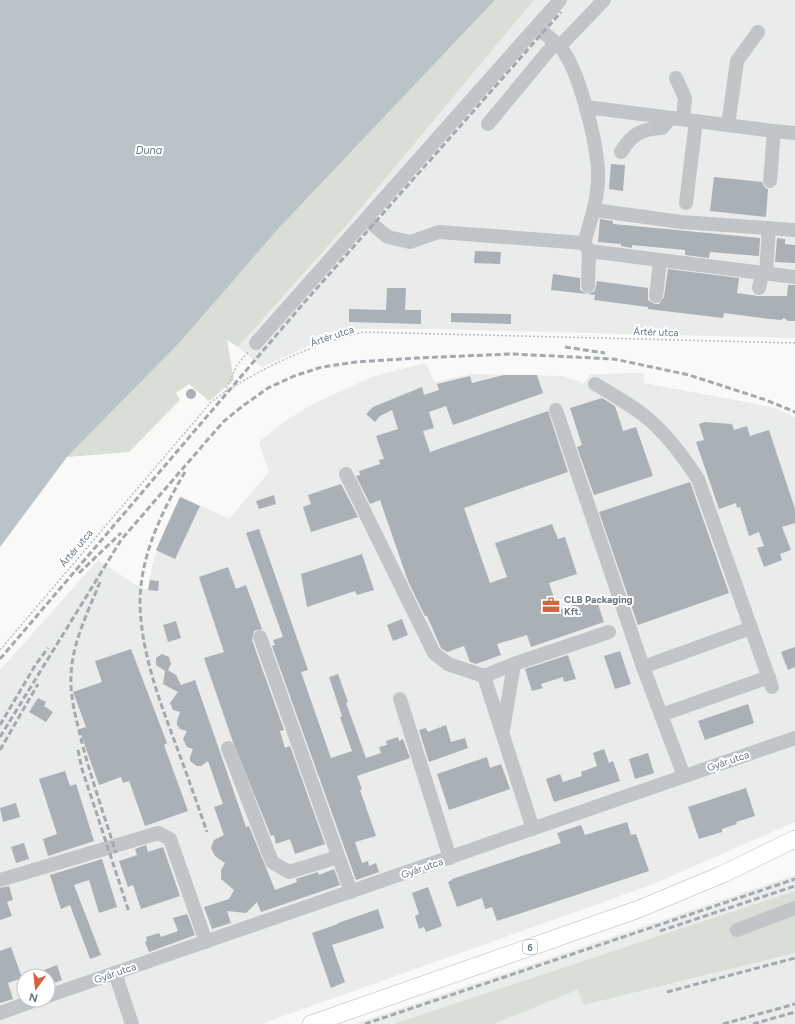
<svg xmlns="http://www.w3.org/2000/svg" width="795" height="1024" font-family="Figtree,sans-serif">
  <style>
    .built { fill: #eaebeb; fill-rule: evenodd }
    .green { fill: #d9ded7 }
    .water { fill: #bac4c8 }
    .building { fill: #a9b0b6 }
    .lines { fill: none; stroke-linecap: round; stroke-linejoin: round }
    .major-casing { stroke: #b4b9bd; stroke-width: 18 }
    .path { stroke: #bbbec0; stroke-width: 1.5; stroke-dasharray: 2 2; stroke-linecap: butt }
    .minor { stroke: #c1c5c8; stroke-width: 14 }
    .major { stroke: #fff; stroke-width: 17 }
    .rail { stroke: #a3a9ae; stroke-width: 3; stroke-dasharray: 6 3; stroke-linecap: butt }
    .labels { text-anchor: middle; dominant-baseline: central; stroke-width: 4; stroke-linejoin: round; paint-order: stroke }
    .shield { fill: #fff; stroke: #949ea6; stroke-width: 1 }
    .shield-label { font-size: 9px; font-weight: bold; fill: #667480 }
    .street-label { font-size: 10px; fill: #667480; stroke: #fff }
    .poi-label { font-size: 10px; font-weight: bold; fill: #667480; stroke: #fff; text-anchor: start }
    .water-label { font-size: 11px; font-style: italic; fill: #677980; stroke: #fff }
  </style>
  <rect width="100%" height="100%" fill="#f9f9f7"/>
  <!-- built -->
  <g class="built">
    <polygon points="534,0 795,0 795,338 432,329 346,329 262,367 238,347 351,220"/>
    <path d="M426 363 434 382 472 374 561 376 584 383 590 374 644 373V383L772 407 795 417V822L651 885 261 1024H0V670L98 560 138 586 147 590 154 559 167 524 180 496 229 519 269 472 259 442 285 421 313 404 374 376ZM24 976H48V1000H24Z"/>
    <polygon points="795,875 795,891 764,902 393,1024 354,1024"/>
    <polygon points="795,953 795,1024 494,1024 577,990 584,1005"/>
  </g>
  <!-- green -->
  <g class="green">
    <polygon points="495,0 534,0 351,220 238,347 227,340 234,380 209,401 189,384 176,393 180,400 129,452 67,457 181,341 278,229"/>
    <polygon points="795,891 795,953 584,1005 577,990 494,1024 393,1024"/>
  </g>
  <!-- water -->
  <polygon class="water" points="0,0 495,0 278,229 181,341 67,457 0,547"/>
  <!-- building -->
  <g class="building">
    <polygon points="611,164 625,165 623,191 609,189"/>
    <polygon points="714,177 762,182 765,188 768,189 766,217 710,211"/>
    <polygon points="600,219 613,221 613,224 760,238 759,256 710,252 709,258 685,255 685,250 632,245 632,248 621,246 621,244 598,242"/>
    <polygon points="777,238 785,239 785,244 795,245 795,263 775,262"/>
    <polygon points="475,251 501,252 500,264 474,263"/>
    <polygon points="668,269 739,278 737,293 758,296 787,296 788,285 795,285 795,321 788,321 784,318 781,320 770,319 724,313 723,318 648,309 648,307 594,300 595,295 588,294 595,291 597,281 648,288 648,300 655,304 659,304 664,297"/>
    <polygon points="553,274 580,278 580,290 587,294 551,290"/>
    <polygon points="387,288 406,288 405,310 421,310 421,324 349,322 349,309 386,310"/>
    <polygon points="451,313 511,314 511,324 451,322"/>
    <polygon points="504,375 537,375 543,393 453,425 446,406 429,412 434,428 423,431 430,452 548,411 568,472 464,508 490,583 507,577 495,543 552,524 558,539 565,537 577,574 549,583 558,610 596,598 604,622 531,647 527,635 497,644 501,655 476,664 470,662 464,646 447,652 441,648 427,616 425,616 408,581 380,500 370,504 356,476 360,475 359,471 380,464 379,460 384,459 376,436 398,429 392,410 380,416 375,422 366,414 373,407 422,387 424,395 439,390 437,384 470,376 472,383"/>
    <circle cx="191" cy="394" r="5"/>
    <polygon points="602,398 615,406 623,431 636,427 653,476 594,495 577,447 582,445 570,408"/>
    <polygon points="705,422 732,424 734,430 747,426 750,436 769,430 795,509 795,523 782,527 791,550 780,554 782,560 764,567 757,548 764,546 759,532 749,536 740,507 737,508 736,503 719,509 696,442 704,440 699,424"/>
    <polygon points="690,482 729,593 638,625 599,512"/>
    <polygon points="341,484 358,517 311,532 303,507 311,504 308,495"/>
    <polygon points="274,495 276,504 259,509 256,501"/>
    <polygon points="180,497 200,506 175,559 156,550"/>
    <polygon points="259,529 308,670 301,672 331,758 352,751 340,717 342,716 329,677 338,674 348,702 346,703 366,758 381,753 379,747 387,745 386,741 398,737 399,741 403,739 410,758 357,776 362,789 360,790 376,836 355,842 362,863 368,861 369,866 376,863 379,872 356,880 272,646 275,645 273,640 283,637 246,533"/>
    <polygon points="362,554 374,590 357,595 355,591 307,607 301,574"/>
    <polygon points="228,567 236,589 246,585 262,629 254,631 252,640 284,730 280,731 285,748 290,746 325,844 295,854 290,839 276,844 274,835 271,836 233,742 204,658 224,652 199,577"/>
    <polygon points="150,580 159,581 158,591 148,590"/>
    <polygon points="402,619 408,635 393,641 387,625"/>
    <polygon points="176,621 181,638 168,642 163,625"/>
    <polygon points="795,647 795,667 788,670 781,652"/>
    <polygon points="131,649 167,743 164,745 188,811 145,826 129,781 123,783 121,777 99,785 79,729 86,727 73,692 102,682 95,661"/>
    <polygon points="620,651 631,684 615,689 604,656"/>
    <polygon points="162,654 169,657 171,664 168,670 176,675 181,685 195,680 246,827 249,826 275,890 297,882 296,879 318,872 319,875 334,869 340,885 261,912 257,902 246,913 227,911 231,923 212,929 204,907 229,899 234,890 221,879 221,870 225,863 215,856 211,848 214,840 224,835 214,807 223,804 208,761 201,766 197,766 190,761 190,757 193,749 187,747 183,739 187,731 180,729 177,725 177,721 180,712 173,710 170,703 178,692 163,684 165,671 156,665 156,658"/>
    <polygon points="568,655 576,679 564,682 563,677 541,684 543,688 532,691 525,669"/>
    <polygon points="38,698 46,702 44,706 53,712 46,722 29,712"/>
    <polygon points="748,704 754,723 705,740 698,721"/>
    <polygon points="446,725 451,742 465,738 468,748 429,762 419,730 426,728 428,732"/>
    <polygon points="604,749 609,763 613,761 620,781 554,802 546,779 560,774 563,782 582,776 581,772 597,766 593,753"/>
    <polygon points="648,753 654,773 635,779 629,759"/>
    <polygon points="487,757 490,768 501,764 510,789 449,810 437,774"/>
    <polygon points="65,771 70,786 76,784 94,841 48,856 43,839 57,834 39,779"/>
    <polygon points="746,788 755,816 736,822 737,824 722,829 722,832 699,839 688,807"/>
    <polygon points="16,803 20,817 3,822 0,808"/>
    <polygon points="627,822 631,835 636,834 649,871 497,921 492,907 485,909 482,898 457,907 448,882 452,880 452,879 561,843 557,833 581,825 585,835"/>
    <polygon points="24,843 29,859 16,863 11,847"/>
    <polygon points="146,845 148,852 163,847 180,896 141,909 133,885 128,887 119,861 137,855 135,849"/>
    <polygon points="102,859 117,907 99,913 89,880 74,885 101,955 90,959 70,905 61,909 50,875"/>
    <polygon points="9,886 13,900 7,902 12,916 0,920 0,888"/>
    <polygon points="428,887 442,926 426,932 424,927 419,929 415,916 419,914 412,893"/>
    <polygon points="378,909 384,928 332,945 345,982 331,988 312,933 338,924 338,923"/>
    <polygon points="187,914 195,935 149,952 145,942 147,941 146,937 159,933 161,937 178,931 173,918"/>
    <polygon points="11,947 22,978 8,983 13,999 0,1003 0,951"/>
    <polygon points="57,965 62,980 48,985 48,976 29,976"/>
  </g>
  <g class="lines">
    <!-- major casing -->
    <g class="major-casing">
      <polyline id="major" points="311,1024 639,909 723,874 795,839"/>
    </g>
    <!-- path -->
    <g class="path">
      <polyline points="225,392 237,365 249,351"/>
      <path d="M0 650 211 402C255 370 310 345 363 332L795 343"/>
    </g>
    <!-- minor -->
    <g class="minor">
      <path d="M537 27C544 34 554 40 560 47 579 68 597 143 598 172 599 196 591 220 584 243L589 251 795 277"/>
      <polyline points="560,46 604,0"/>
      <polyline points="676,78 685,98 683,119"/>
      <polyline points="586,107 774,131"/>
      <polyline points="488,124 555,43"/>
      <polyline points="728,125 737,61 758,32"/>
      <path d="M621 152C632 134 641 129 662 128L671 118"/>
      <polyline points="770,181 774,131 795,133"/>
      <polyline points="686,203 696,121"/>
      <polyline points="594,210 681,222 795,230"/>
      <polyline points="367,220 388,237 410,242 439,232 584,243"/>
      <polyline points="766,274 769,228"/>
      <polyline points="588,286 589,251"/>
      <polyline points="759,288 762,274"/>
      <polyline points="656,296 660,261"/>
      <polyline points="256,343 560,0"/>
      <path d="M595 384C615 396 637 408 654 424 671 440 685 459 698 479L772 687"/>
      <polyline points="556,410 643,667 684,776"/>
      <polyline points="346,474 434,653 448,664 484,676"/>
      <polyline points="260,637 351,892"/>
      <polyline points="643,667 751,628"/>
      <polyline points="400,699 450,858"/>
      <polyline points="661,715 769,677"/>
      <polyline points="503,730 514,664"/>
      <polyline points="228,748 272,862 289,872 338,857"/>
      <polyline points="533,829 484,676 514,664 609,632"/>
      <polyline points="0,880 158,833 170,839 206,942"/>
      <polyline points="737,930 795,908"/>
      <polyline points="115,973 132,1024"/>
      <polyline points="48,996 795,738"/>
      <polyline points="0,1013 36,1000"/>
    </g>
    <!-- major -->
    <use href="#major" class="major"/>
    <!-- rail -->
    <g class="rail">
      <polyline points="565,347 605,353"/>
      <path d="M185 472C162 511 140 556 140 603 141 650 157 694 173 737 185 769 196 800 207 832"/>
      <polyline points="79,573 121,533"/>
      <path d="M100 582C88 612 72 643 71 676 70 697 76 718 81 739 91 778 104 815 116 853"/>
      <polyline points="0,659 302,305 561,12"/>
      <polyline points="0,725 36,664 48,648"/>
      <polyline points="0,737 121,540 223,422 244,405 268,388 294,376 322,367 356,362 417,358 512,354 614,359 689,375 766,400 795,412"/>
      <polyline points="0,750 38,684"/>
      <polyline points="78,750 82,769 129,912"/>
      <polyline points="660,931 795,886"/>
      <polyline points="667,992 795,958"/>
      <polyline points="365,1024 795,879"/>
      <polyline points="723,1024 795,1004"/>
      <polyline points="753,1024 795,1012"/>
    </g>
  </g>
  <!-- icons -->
  <defs>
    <g id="office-bare" transform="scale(1.38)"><path d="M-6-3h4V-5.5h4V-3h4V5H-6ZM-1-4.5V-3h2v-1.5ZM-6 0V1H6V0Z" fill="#d4643d" stroke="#fff" stroke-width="2.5" paint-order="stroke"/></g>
  </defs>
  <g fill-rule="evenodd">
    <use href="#office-bare" x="551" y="605"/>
  </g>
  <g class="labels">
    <!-- shield labels -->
    <rect class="shield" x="523" y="940" width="14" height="14" rx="3"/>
    <g class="shield-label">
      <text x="530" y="947">6</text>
    </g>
    <!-- street labels -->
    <g class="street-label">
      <text transform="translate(656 332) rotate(2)">Ártér utca</text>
      <text transform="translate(332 336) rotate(-19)">Ártér utca</text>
      <text transform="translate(76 548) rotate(-50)">Ártér utca</text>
      <text transform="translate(728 761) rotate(-19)">Gyár utca</text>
      <text transform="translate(422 868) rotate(-19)">Gyár utca</text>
      <text transform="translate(115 973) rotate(-19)">Gyár utca</text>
    </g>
    <!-- poi labels -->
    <g class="poi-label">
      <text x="564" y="599">CLB Packaging<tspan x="564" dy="12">Kft.</tspan></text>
    </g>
    <!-- water labels -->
    <g class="water-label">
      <text x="149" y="150">Duna</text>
    </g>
  </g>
  <!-- north arrow -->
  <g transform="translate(36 988) rotate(195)"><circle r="19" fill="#ffffff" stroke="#c2c7cc"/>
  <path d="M0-3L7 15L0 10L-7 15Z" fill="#d4643d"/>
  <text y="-6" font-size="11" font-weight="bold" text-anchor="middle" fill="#667480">N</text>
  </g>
</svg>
